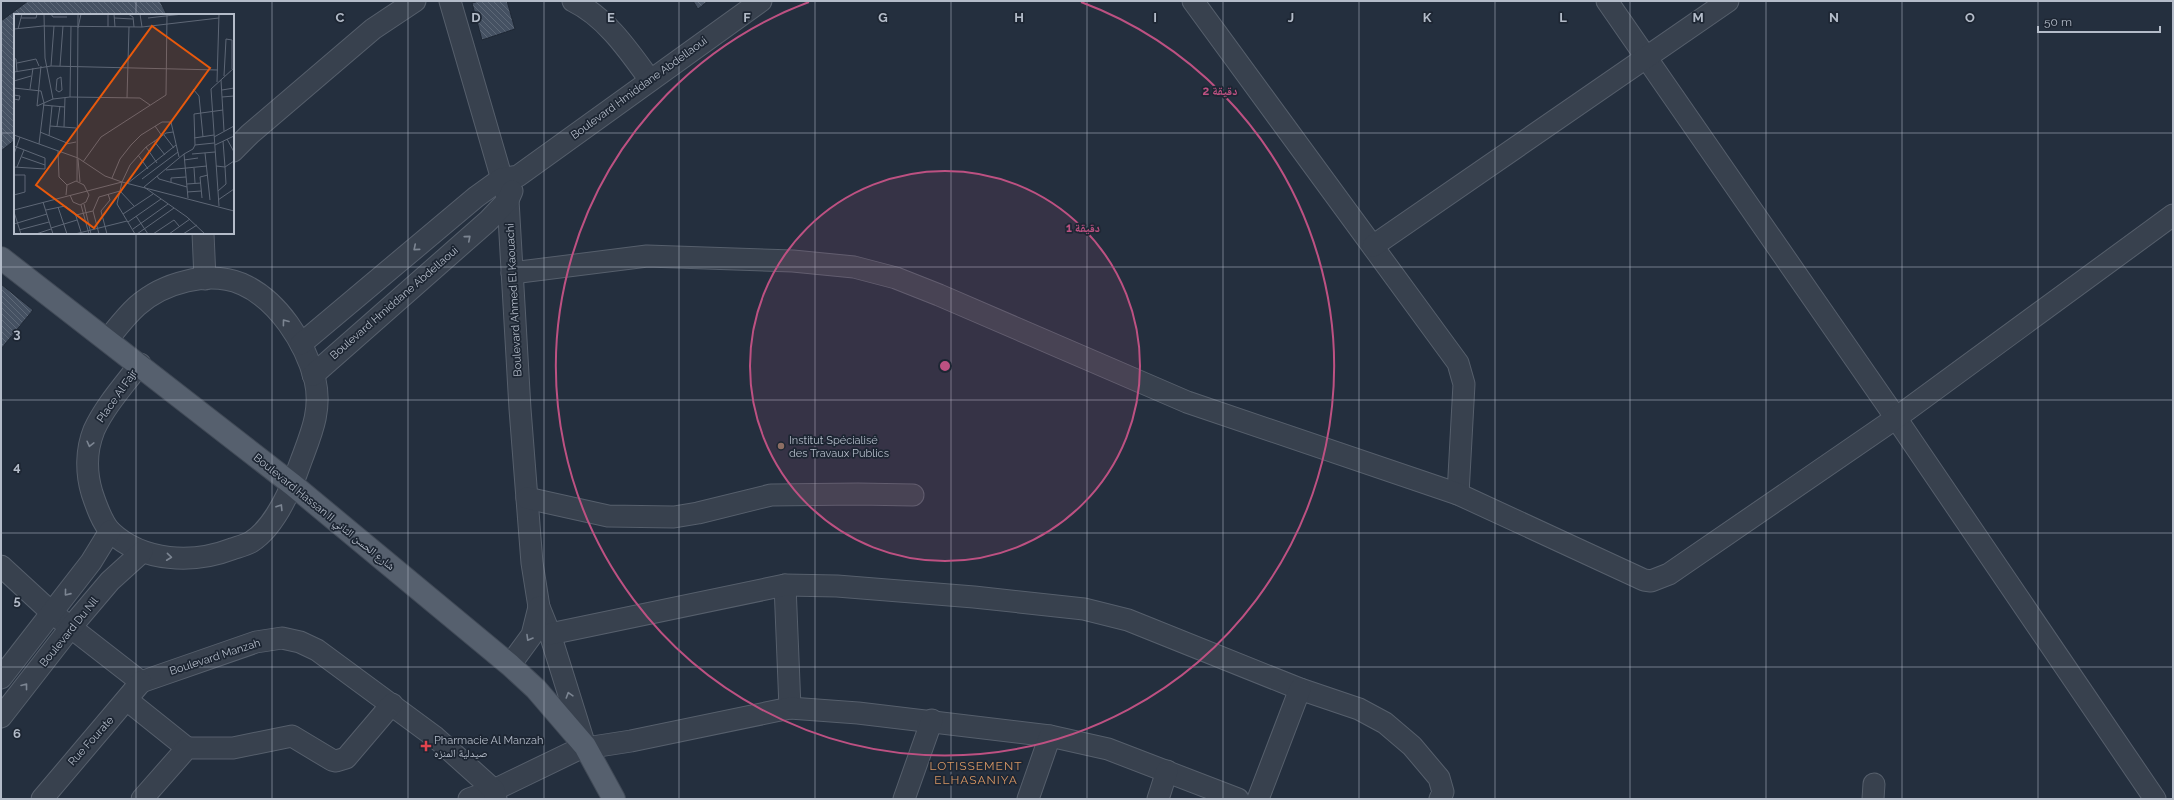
<svg xmlns="http://www.w3.org/2000/svg" width="2174" height="800" font-family="Raleway,'Noto Naskh Arabic',sans-serif">
  <style>
    .building { fill: url(#building-back-hatch); stroke: #1f2835 }
    .lines { fill: none; stroke-linecap: round; stroke-linejoin: round }
    .minor-casing { stroke: #565f6c; stroke-width: 23 }
    .major-casing { stroke: #414a57; stroke-width: 24 }
    .minor { stroke: #38414e; stroke-width: 21 }
    .major { stroke: #56606e; stroke-width: 22 }
    .oneway { stroke: #7c8592 }
    .grid { fill: none; stroke: #b4bcc9; stroke-width: 1; stroke-opacity: 0.55 }
    .ring { fill: none; stroke: #bd5182; stroke-width: 2 }
    .education-dot { fill: #8d6e63; stroke: #1d2633; stroke-width: 1.5 }
    .health-dot { fill: #e0444e; stroke: #1d2633; stroke-width: 1.5 }
    .labels { text-anchor: middle; dominant-baseline: central; stroke-width: 3.5; stroke-linejoin: round; paint-order: stroke }
    .street-label { font-size: 11px; fill: #b4bcc9; stroke: #1d2633 }
    .poi-label { font-size: 11px; fill: #b4bcc9; stroke: #1d2633; text-anchor: start }
    .neighbourhood-label { font-size: 12px; letter-spacing: 1px; fill: #d59563; stroke: #1d2633 }
    .inset-road { fill: none; stroke: #5e6776; stroke-width: 1 }
    .view { fill: #e8590c; fill-opacity: 0.15; stroke: #e8590c; stroke-width: 2 }
    .inset-edge { fill: none; stroke: #b4bcc9; stroke-width: 2 }
    .grid-label { font-size: 13px; text-anchor: middle; font-weight: bold; fill: #b4bcc9; stroke: #1d2633; stroke-width: 3.5; stroke-linejoin: round; paint-order: stroke }
    .centre { fill: #bd5182; stroke: #1d2633; stroke-width: 2 }
    .ring-label { font-size: 12px; text-anchor: middle; font-weight: bold; fill: #bd5182; stroke: #1d2633; stroke-width: 3.5; stroke-linejoin: round; paint-order: stroke }
  </style>
  <defs>
    <pattern id="building-back-hatch" width="6" height="6" patternUnits="userSpaceOnUse"><rect width="6" height="6" fill="#455162"/><path d="M-1 5l2 2M0 0l6 6M5-1l2 2" fill="none" stroke="#5d6877"/></pattern>
  </defs>
  <rect width="100%" height="100%" fill="#242f3e"/>
  <!-- building -->
  <g class="building">
    <polygon points="28,1 160,1 167,15 15,15 15,140 1,151 1,21"/>
    <polygon points="480,1 507,1 515,29 482,40 472,3"/>
    <polygon points="693,1 708,1 698,9"/>
    <polygon points="1,284 33,310 1,349"/>
  </g>
  <g class="lines">
    <!-- minor casing -->
    <g class="minor-casing">
      <g id="minor">
        <polyline points="450,1 508,200 520,409 532,563 539,607 550,634 585,746 494,790 469,799"/>
        <path d="M573 1C606 17 629 51 650 80"/>
        <polyline points="1193,1 1458,363 1464,384 1458,494"/>
        <polyline points="1607,1 1896,418 2155,799"/>
        <polyline points="233,151 250,134 373,29 415,1"/>
        <polyline points="203,233 205,279"/>
        <polyline points="1373,246 1728,1"/>
        <polyline points="512,273 647,256 793,261 854,267 896,278 939,295 1187,402 1458,494 1644,580 1651,581 1669,574 1896,418 2173,215"/>
        <path d="M108 339C117 328 126 316 137 306 163 283 208 270 242 284 278 300 305 342 315 380 322 410 311 434 301 461 292 487 275 527 251 542 246 545 238 547 232 549 193 564 143 562 111 532 102 523 96 505 92 493 86 473 86 450 94 430 105 406 124 385 140 364"/>
        <polyline points="301,344 476,197 501,179 518,176 761,1"/>
        <polyline points="313,375 488,221 508,200 512,191"/>
        <polyline points="527,498 608,516 674,517 698,513 771,495 858,494 913,495"/>
        <polyline points="1,566 51,612 141,682"/>
        <polyline points="785,585 790,708"/>
        <polyline points="550,634 785,585 837,586 974,597 1084,609 1128,620 1300,689 1359,709 1385,723 1412,746 1439,778 1443,792 1440,799"/>
        <polyline points="510,665 532,635 539,607"/>
        <polyline points="1,678 91,562 110,531"/>
        <polyline points="141,682 256,642 282,638 300,642 317,650 435,737 494,790 496,799"/>
        <polyline points="127,700 187,748"/>
        <polyline points="1,717 71,627 110,581 142,552"/>
        <polyline points="586,748 631,741 790,708 858,713 1050,736 1108,749 1238,799"/>
        <polyline points="42,799 141,682"/>
        <polyline points="142,799 187,748 233,748 292,736 332,760 336,761 346,758 392,704"/>
        <polyline points="904,799 932,720"/>
        <polyline points="1028,799 1050,736"/>
        <polyline points="1158,799 1167,771"/>
        <polyline points="1258,799 1300,689"/>
        <polyline points="1873,799 1874,784"/>
      </g>
    </g>
    <!-- major casing -->
    <g class="major-casing">
      <polyline id="major" points="1,258 293,485 510,665 536,689 585,746 614,799"/>
    </g>
    <!-- minor -->
    <use href="#minor" class="minor"/>
    <!-- major -->
    <use href="#major" class="major"/>
  </g>
  <!-- one-way arrows -->
  <defs><path id="oneway-chevron" d="M-2-3.5L2.5 0L-2 3.5" fill="none" stroke-width="1.6" stroke-linecap="round" stroke-linejoin="round"/></defs>
  <g class="oneway">
    <use href="#oneway-chevron" transform="translate(468 238) rotate(-41)"/>
    <use href="#oneway-chevron" transform="translate(416 248) rotate(140)"/>
    <use href="#oneway-chevron" transform="translate(285 322) rotate(-127)"/>
    <use href="#oneway-chevron" transform="translate(90 444) rotate(104)"/>
    <use href="#oneway-chevron" transform="translate(280 507) rotate(-58)"/>
    <use href="#oneway-chevron" transform="translate(169 557) rotate(6)"/>
    <use href="#oneway-chevron" transform="translate(67 593) rotate(129)"/>
    <use href="#oneway-chevron" transform="translate(529 638) rotate(120)"/>
    <use href="#oneway-chevron" transform="translate(25 686) rotate(-52)"/>
    <use href="#oneway-chevron" transform="translate(569 695) rotate(-107)"/>
  </g>
  <!-- grid -->
  <path class="grid" d="M136 1V15M272 1V799M408 1V799M544 1V799M679 1V799M815 1V799M951 1V799M1087 1V799M1223 1V799M1359 1V799M1495 1V799M1630 1V799M1766 1V799M1902 1V799M2038 1V799M1 133H15M233 133H2173M136 233V799M1 267H2173M1 400H2173M1 533H2173M1 667H2173"/>
  <!-- distance rings -->
  <circle cx="945" cy="366" r="195" fill="#bd5182" fill-opacity=".12"/>
  <g class="ring">
    <circle cx="945" cy="366" r="195"/>
    <path d="M1081 2A389 389 0 1 1 809 2"/>
  </g>
  <!-- markers -->
  <circle class="education-dot" cx="781" cy="446" r="4"/>
  <path class="health-dot" d="M424 740h4v4h4v4h-4v4h-4v-4h-4v-4h4z"/>
  <g class="labels">
    <!-- street labels -->
    <g class="street-label">
      <text transform="translate(639 88) rotate(-36)">Boulevard Hmiddane Abdellaoui</text>
      <text transform="translate(514 300) rotate(-93)">Boulevard Ahmed El Kaouachi</text>
      <text transform="translate(394 303) rotate(-41)">Boulevard Hmiddane Abdellaoui</text>
      <text transform="translate(117 396) rotate(-55)">Place Al Fajr</text>
      <text transform="translate(324 512) rotate(39)">Boulevard Hassan II شارع الحسن الثاني</text>
      <text transform="translate(69 632) rotate(-51)">Boulevard Du Nil</text>
      <text transform="translate(215 657) rotate(-18)">Boulevard Manzah</text>
      <text transform="translate(91 741) rotate(-48)">Rue Fourate</text>
    </g>
    <!-- poi labels -->
    <g class="poi-label">
      <text x="789" y="440">Institut Spécialisé<tspan x="789" dy="13">des Travaux Publics</tspan></text>
      <text x="434" y="740">Pharmacie Al Manzah<tspan x="434" dy="13">صيدلية المنزه</tspan></text>
    </g>
    <!-- neighbourhood labels -->
    <g class="neighbourhood-label">
      <text x="976" y="766">LOTISSEMENT<tspan x="976" dy="14">ELHASANIYA</tspan></text>
    </g>
  </g>
  <!-- overview -->
  <g transform="translate(14 14)">
    <rect width="220" height="220" fill="#242f3e"/>
    <path class="inset-road" d="M30 0 31 44 39 85M37 0 39 3H53M94 0V13M100 0 101 13M114 0 119 3 120 13M126 0 128 13M7 4H22L23 0M100 4 119 5M134 4 169 0M64 14 67 0M0 15 29 12 128 13 205 4M4 15 8 0M0 44 2 45 3 57M3 49 22 45 25 52M27 52 23 92 39 85 56 83 126 84 136 91M37 52 40 12M46 52 49 12M0 58 37 52 204 56M210 62 212 25 218 26V55M47 63 48 76 45 78 42 76 43 65ZM207 66 210 117M0 67 17 62M203 68 205 0M0 74 27 77 30 89 25 130M16 75 19 54M179 75 185 82 189 123M208 76 220 74M0 81 6 82 5 86 0 85M56 83 57 12M208 83 220 82M113 84 115 13M29 91 51 93M36 112 62 114M43 112 46 92M141 112 148 122M50 113 51 84M26 118 53 129M0 121 64 144 91 162 108 168 103 190 121 220M150 121 160 134M35 122 38 92M200 123 220 112M180 124 200 121M213 125 220 138M140 127 151 141M209 127 211 153 220 147M181 131 180 100 209 96M201 131 220 122M0 132 31 144V155L0 153M132 133 143 149M44 137 45 163 53 171M46 138 52 130 62 128M191 139 196 186M0 140 6 123M170 140 174 184M178 140 201 138M124 141 134 155M8 143 31 151M64 145 66 168M170 146 184 144M69 148 87 123 152 81 153 0M202 152 211 153 212 170 204 177M3 153 10 136M180 154 181 169M152 156 193 152M0 161H11V178L0 181M143 162 145 165 173 173M98 164 106 145 117 131 127 121 148 108H157L165 143M128 165 164 138M63 167 64 0M108 168 116 151 132 133 152 119 159 118M157 168V164L172 163M114 169 162 131M173 170 187 169M173 178 187 177M52 181 53 171 62 167 70 171 75 181 72 188 66 191 59 188 56 181M188 184 186 163 194 161M204 186 220 175M29 188 39 220M70 190 77 220M67 191 75 220M205 192 197 75 220 54M44 193 53 220M0 196 108 168 220 197M32 196 51 192 61 199 67 218M79 197 85 183 106 177 120 192M79 197 85 220M0 198 7 220M109 200 139 180M62 201 79 197M122 202 134 220M114 208 147 185M0 210 33 200M37 214 63 206M119 215 154 190M5 216 35 208M22 220 37 215M61 220 113 207M93 220 87 197 96 186 94 180M123 220 160 194M139 220 160 206 165 212M155 220 176 205M169 220 183 211M191 220 173 203 130 173 170 140 179 135 181 131 200 129"/>
    <path class="view" d="M138 12 196 54 80 214 22 171Z"/>
    <rect width="220" height="220" class="inset-edge"/>
  </g>
  <g class="grid-label">
    <text x="340" y="22">C</text>
    <text x="476" y="22">D</text>
    <text x="611" y="22">E</text>
    <text x="747" y="22">F</text>
    <text x="883" y="22">G</text>
    <text x="1019" y="22">H</text>
    <text x="1155" y="22">I</text>
    <text x="1291" y="22">J</text>
    <text x="1427" y="22">K</text>
    <text x="1563" y="22">L</text>
    <text x="1698" y="22">M</text>
    <text x="1834" y="22">N</text>
    <text x="1970" y="22">O</text>
    <text x="17" y="338">3</text>
    <text x="17" y="471">4</text>
    <text x="17" y="605">5</text>
    <text x="17" y="738">6</text>
  </g>
  <circle cx="945" cy="366" r="6" class="centre"/>
  <g class="ring-label">
    <text x="1220" y="95">2 دقيقة</text>
    <text x="1083" y="232">1 دقيقة</text>
  </g>
  <!-- border -->
  <rect width="2174" height="800" fill="none" stroke="#b4bcc9" stroke-width="4"/>
  <!-- scale -->
  <path d="M2038 26v6h122v-6" fill="none" stroke="#b4bcc9" stroke-width="2"/>
  <text x="2044" y="26" font-size="12" fill="#b4bcc9" stroke="#1d2633" stroke-width="3" paint-order="stroke">50 m</text>
</svg>
